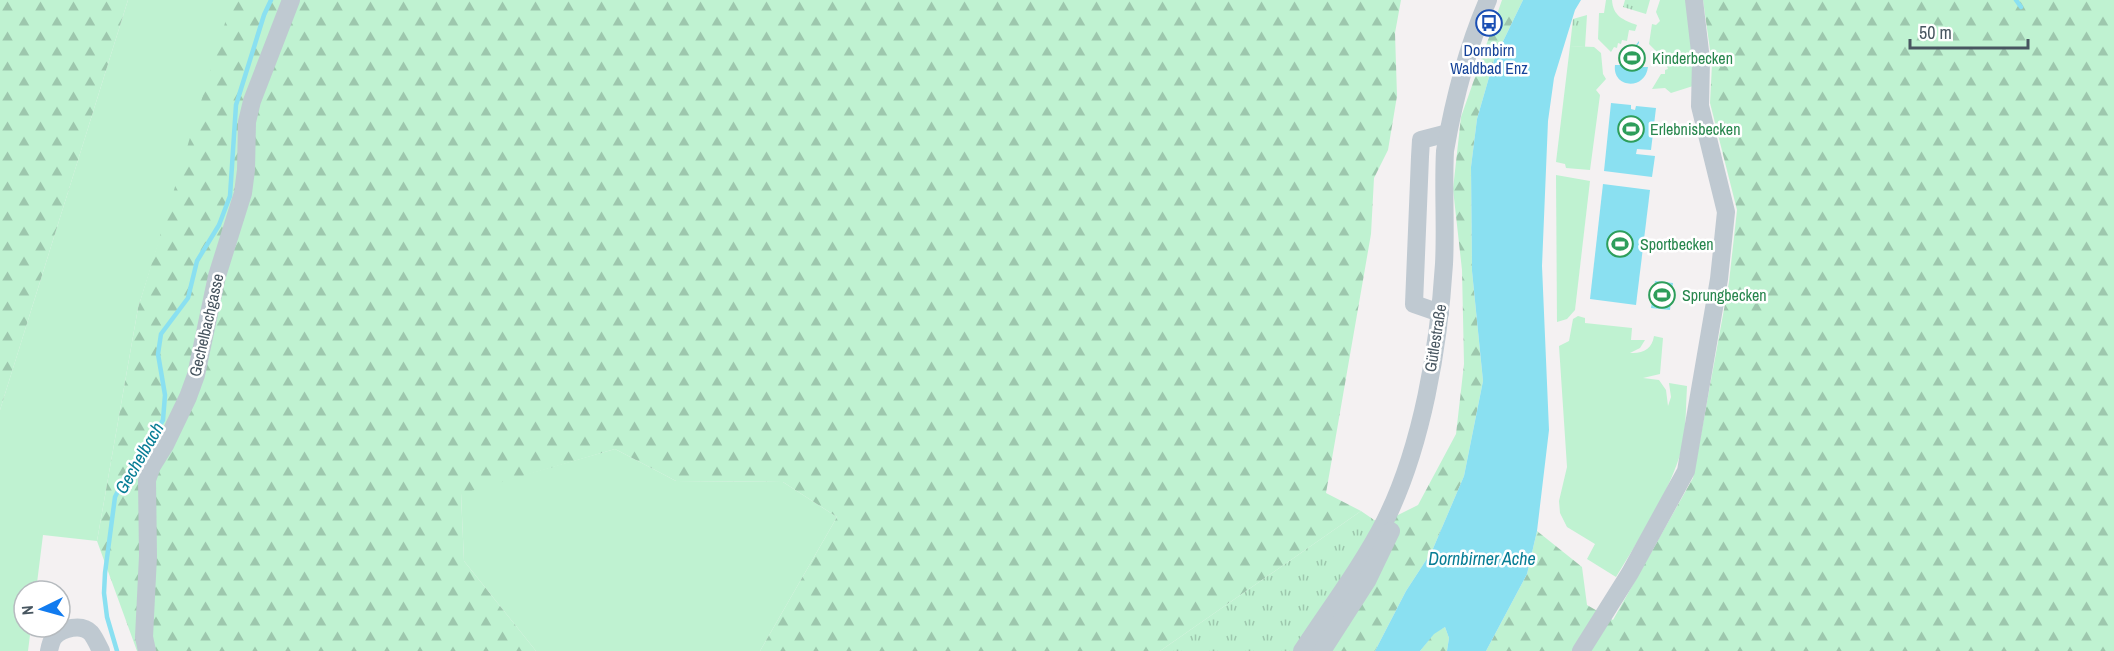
<svg xmlns="http://www.w3.org/2000/svg" width="2114" height="651" font-family="'Archivo Narrow',sans-serif">
  <style>
    .green { fill: #bff2d1 }
    .forest { fill: url(#forest-firs) }
    .park { fill: url(#park-tufts) }
    .water { fill: #8ae0f1 }
    .lines { fill: none; stroke-linecap: round; stroke-linejoin: round }
    .stream { stroke: #8ae0f1; stroke-width: 4.5 }
    .minor { stroke: #bfc9d1; stroke-width: 18 }
    .labels { text-anchor: middle; dominant-baseline: central; stroke-width: 5; stroke-linejoin: round; paint-order: stroke }
    .transit-label { font-size: 16px; fill: #164399; stroke: #fff }
    .leisure-label { font-size: 16px; fill: #27864d; stroke: #fff; text-anchor: start }
    .street-label { font-size: 16px; fill: #485660; stroke: #fff }
    .water-label { font-size: 18px; font-style: italic; fill: #077d95; stroke: #fff }
  </style>
  <defs>
    <pattern id="forest-firs" width="22" height="20" patternUnits="userSpaceOnUse" patternTransform="scale(1.5)"><rect width="22" height="20" fill="#bff2d1"/><path d="M5 1l3.5 6h-7zM16 11l3.5 6h-7z" fill="#9dc7ad"/></pattern>
    <pattern id="park-tufts" width="24" height="20" patternUnits="userSpaceOnUse" patternTransform="scale(1.5)"><rect width="24" height="20" fill="#bff2d1"/><path d="M3 7l-1-3M5 7V3M7 7l1-3M15 17l-1-3M17 17v-4M19 17l1-3" fill="none" stroke="#9dc7ad"/></pattern>
  </defs>
  <rect width="100%" height="100%" fill="#f4f1f2"/>
  <!-- green -->
  <g class="green">
    <polygon points="128,0 235,0 138,308 97,541 43,535 36,591 24,591 24,627 31,627 28,651 0,651 0,410"/>
    <path d="M1606 0H1612C1613 16 1623 20 1637 25L1635 31 1629 30 1627 41 1622 40 1621 44 1618 43 1617 48 1614 47 1611 52 1598 39 1599 13H1604Z"/>
    <polygon points="1660,0 1688,0 1694,61 1693,86 1671,93 1665,88 1652,89 1661,74 1665,74 1665,70 1668,69 1665,61 1660,61 1658,53 1649,44 1652,24 1656,25 1660,21 1656,12"/>
    <polygon points="1570,46 1594,47 1601,53 1603,74 1606,79 1596,90 1600,95 1590,170 1566,168 1565,164 1556,162"/>
    <polygon points="1556,175 1590,181 1575,310 1567,319 1557,322"/>
    <path d="M1578 316 1585 318V323L1632 328 1631 340H1645L1640 348 1630 353C1643 354 1652 349 1654 336L1663 338 1660 374 1643 378 1659 380 1666 390 1668 406 1671 397 1669 383 1687 386C1686 403 1686 421 1684 438 1677 481 1639 539 1616 577L1587 559 1595 544 1567 527 1560 513 1559 501 1567 467 1559 346 1569 341 1573 319Z"/>
    <polygon points="615,449 676,481 783,482 837,517 760,651 536,651 464,561 461,493"/>
  </g>
  <!-- forest -->
  <g class="forest">
    <polygon points="0,0 128,0 0,410"/>
    <polygon points="232,0 1401,0 1395,33 1397,96 1388,150 1374,178 1371,234 1326,493 1361,511 1160,651 760,651 837,517 783,482 676,481 615,449 461,494 464,561 536,651 137,651 97,541 138,308"/>
    <polygon points="1502,0 1523,0 1494,60 1477,119 1471,167 1472,271 1483,381 1464,476 1432,551 1406,591 1375,651 1298,651 1380,524 1418,505 1456,434 1464,364 1462,270 1453,189 1461,117"/>
    <polygon points="1703,0 2114,0 2114,651 1486,651 1527,574 1537,531 1582,567 1587,605 1613,620 1693,478 1729,282 1737,210 1710,103 1712,64"/>
    <polygon points="1445,627 1449,638 1447,651 1420,651 1434,633"/>
  </g>
  <!-- park -->
  <g class="park">
    <polygon points="1625,0 1650,0 1646,14 1623,7"/>
    <polygon points="1587,15 1585,47 1570,46 1573,19"/>
    <polygon points="1361,511 1380,524 1299,651 1160,651"/>
  </g>
  <!-- water -->
  <g class="water">
    <polygon points="1523,0 1581,0 1575,10 1554,78 1548,121 1542,266 1549,430 1537,531 1527,574 1486,651 1447,651 1449,638 1445,627 1434,634 1420,651 1375,651 1406,591 1432,551 1464,476 1483,381 1472,271 1471,167 1477,119 1494,60"/>
    <path d="M1639 41V43L1634 50 1637 51 1640 67H1648C1645 91 1612 88 1615 65H1622L1629 50H1632Z"/>
    <polygon points="1611,103 1631,105 1631,109 1635,110 1636,106 1656,108 1651,150 1637,149 1636,154 1655,156 1652,177 1604,171"/>
    <polygon points="1603,184 1650,190 1636,305 1590,299"/>
    <polygon points="1655,281 1673,283 1670,310 1651,308"/>
  </g>
  <g class="lines">
    <!-- stream -->
    <g class="stream">
      <polyline points="2016,0 2021,7"/>
      <polyline points="117,651 107,617 104,593 105,573 115,497 123,481 139,459 163,420 165,395 158,354 161,334 188,298 197,261 219,225 230,196 236,105 264,15 271,0"/>
    </g>
    <!-- minor -->
    <g class="minor">
      <polyline points="1440,313 1414,304 1420,157 1421,140 1448,133"/>
      <path d="M49 651C50 646 51 641 54 637 62 628 82 623 91 633 95 638 98 645 101 651"/>
      <polyline points="147,651 144,637 148,556 147,480 152,466 165,445 188,397 196,375 217,276 243,193 246,170 247,122 252,101 291,0"/>
      <path d="M1302 651C1330 608 1362 566 1385 521 1422 447 1439 346 1444 264 1446 227 1443 188 1445 151 1454 99 1467 48 1488 0"/>
      <polyline points="1322,651 1367,581 1391,531"/>
      <polyline points="1581,651 1630,573 1686,471 1719,279 1726,212 1700,106 1701,60 1694,0"/>
    </g>
  </g>
  <!-- icons -->
  <defs>
    <g id="bus-ring" transform="scale(1.35)"><circle r="9.5" fill="#fff" stroke="#1a4fb4" stroke-width="1.5"/><path d="M-5-6H5V4H4V6H2V4H-2V6H-4V4H-5ZM-3.5-4V0h7V-4ZM-3.5 1.2v1.5H-2V1.2ZM2 1.2v1.5H3.5V1.2Z" fill="#1a4fb4"/></g>
    <g id="stadium-ring" transform="scale(1.35)"><circle r="9.5" fill="#fff" stroke="#2e9e5b" stroke-width="1.5"/><path d="M0-5a6.5 5 0 1 0 0 10a6.5 5 0 1 0 0-10ZM-3.5-1.8h7v3.6h-7Z" fill="#2e9e5b"/></g>
  </defs>
  <g fill-rule="evenodd">
    <use href="#bus-ring" x="1489" y="23"/>
    <use href="#stadium-ring" x="1632" y="58"/>
    <use href="#stadium-ring" x="1631" y="129"/>
    <use href="#stadium-ring" x="1620" y="244"/>
    <use href="#stadium-ring" x="1662" y="295"/>
  </g>
  <g class="labels">
    <!-- transit labels -->
    <g class="transit-label">
      <text x="1489" y="50">Dornbirn<tspan x="1489" dy="18">Waldbad Enz</tspan></text>
    </g>
    <!-- leisure labels -->
    <g class="leisure-label">
      <text x="1652" y="58">Kinderbecken</text>
      <text x="1650" y="129">Erlebnisbecken</text>
      <text x="1640" y="244">Sportbecken</text>
      <text x="1682" y="295">Sprungbecken</text>
    </g>
    <!-- street labels -->
    <g class="street-label">
      <text transform="translate(206 325) rotate(-77)">Gechelbachgasse</text>
      <text transform="translate(1435 338) rotate(-81)">Gütlestraße</text>
    </g>
    <!-- water labels -->
    <g class="water-label">
      <text transform="translate(139 458) rotate(-60)">Gechelbach</text>
      <text x="1482" y="558">Dornbirner Ache</text>
    </g>
  </g>
  <!-- north arrow -->
  <g transform="translate(42 609) rotate(265)"><circle r="28" fill="#ffffff" stroke="#b6bbbf" stroke-width="1.5"/>
  <path d="M0-4.5L10 22L0 15L-10 22Z" fill="#117bef"/>
  <text y="-9" font-size="16" font-weight="bold" text-anchor="middle" fill="#485660">N</text>
  </g>
  <!-- scale -->
  <path d="M1910 39v9h118v-9" fill="none" stroke="#485660" stroke-width="3"/>
  <text x="1919" y="39" font-size="18" fill="#485660" stroke="#ffffff" stroke-width="4.5" paint-order="stroke">50 m</text>
</svg>
